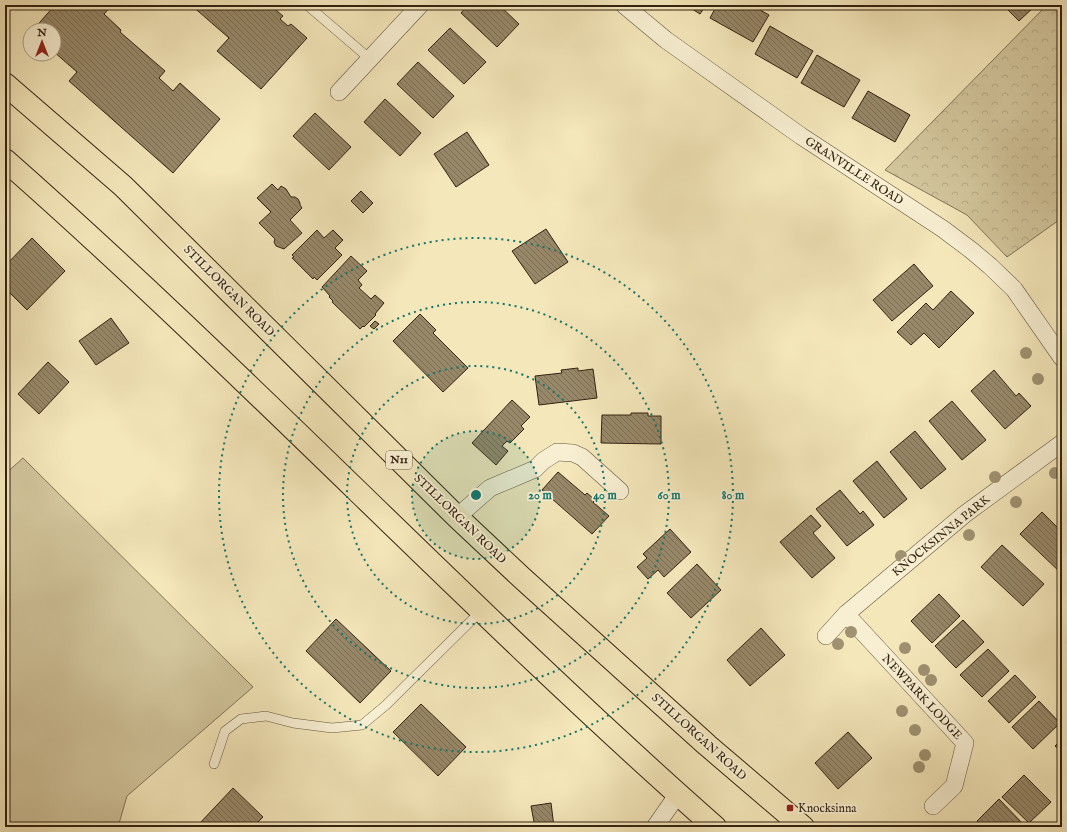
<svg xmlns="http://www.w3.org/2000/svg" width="1067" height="832" font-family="'IM FELL English',serif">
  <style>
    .green { fill: #d3c69d; stroke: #827458 }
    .forest { fill: url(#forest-crowns); stroke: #827458 }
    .building { fill: url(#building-back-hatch); stroke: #322212 }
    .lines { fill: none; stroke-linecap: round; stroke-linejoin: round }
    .lane-casing { stroke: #62533c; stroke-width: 10 }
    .street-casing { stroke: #62533c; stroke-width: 18 }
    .highway-casing { stroke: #322212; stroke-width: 24 }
    .lane { stroke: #f8efd2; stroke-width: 9 }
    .street { stroke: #f8efd2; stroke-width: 17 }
    .highway { stroke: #f4e7ba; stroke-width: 22 }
    .tree { fill: #9f9171 }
    .ring { fill: none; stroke: #0f766e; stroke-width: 2; stroke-dasharray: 2 4 }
    .poi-dot { fill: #8f2418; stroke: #f8efd2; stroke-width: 1.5 }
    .labels { text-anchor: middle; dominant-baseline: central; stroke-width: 3.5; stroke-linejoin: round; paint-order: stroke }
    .shield { fill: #f8efd2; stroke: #6d604c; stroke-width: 1 }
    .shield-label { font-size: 11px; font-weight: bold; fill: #322212 }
    .street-label { font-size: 12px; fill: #322212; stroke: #f8efd2 }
    .poi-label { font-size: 12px; fill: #322212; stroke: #f8efd2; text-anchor: start }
    .centre { fill: #0f766e; stroke: #f8efd2; stroke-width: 2 }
    .ring-label { font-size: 12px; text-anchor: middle; font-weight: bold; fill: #0f766e; stroke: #f8efd2; stroke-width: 3.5; stroke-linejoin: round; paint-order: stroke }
  </style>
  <defs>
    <pattern id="forest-crowns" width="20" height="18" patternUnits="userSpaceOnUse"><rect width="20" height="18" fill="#d3c69d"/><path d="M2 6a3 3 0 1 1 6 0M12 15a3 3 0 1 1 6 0" fill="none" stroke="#b6aa86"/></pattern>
    <pattern id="building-back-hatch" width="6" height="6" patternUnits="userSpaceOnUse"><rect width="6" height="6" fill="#978869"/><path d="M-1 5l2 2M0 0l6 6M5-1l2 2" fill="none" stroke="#7c6f55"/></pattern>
  </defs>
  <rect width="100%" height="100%" fill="#f4e7ba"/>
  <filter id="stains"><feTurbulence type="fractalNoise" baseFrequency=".005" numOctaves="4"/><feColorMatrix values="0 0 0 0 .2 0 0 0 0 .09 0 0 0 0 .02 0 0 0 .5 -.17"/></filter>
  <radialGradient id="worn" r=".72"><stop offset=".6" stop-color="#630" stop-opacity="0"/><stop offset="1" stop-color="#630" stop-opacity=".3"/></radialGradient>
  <!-- green -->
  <polygon class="green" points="23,458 253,687 127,796 118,827 5,827 5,474"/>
  <!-- forest -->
  <polygon class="forest" points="1047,5 1062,5 1062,218 1007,257 967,215 885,170"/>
  <!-- building -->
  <g class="building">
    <polygon points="55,5 112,5 104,14 121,30 120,32 165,71 159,78 173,91 180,83 220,119 173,173 69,81 77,72 54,52 54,30 33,30"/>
    <polygon points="191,5 270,5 283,16 280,19 288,26 291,24 307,38 261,89 217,51 229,38"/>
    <polygon points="468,5 499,5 519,24 497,47 461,13"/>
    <polygon points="686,5 706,5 700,14"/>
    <polygon points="717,5 751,5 769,15 753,42 710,18"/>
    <polygon points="1003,5 1036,5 1019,21"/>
    <polygon points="770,26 813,51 797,78 755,54"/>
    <polygon points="450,28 486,62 464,84 428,50"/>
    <polygon points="817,55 860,80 844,107 801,83"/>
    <polygon points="418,62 454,96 433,118 397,84"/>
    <polygon points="868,91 910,115 895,142 852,118"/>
    <polygon points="385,99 421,133 400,156 364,122"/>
    <polygon points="315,113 351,147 329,170 293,136"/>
    <polygon points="467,132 489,165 456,187 434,154"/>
    <polygon points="272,184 278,190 281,186 286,189 291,197 295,197 298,199 300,203 300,205 302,208 290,220 302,233 284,249 276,246 274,242 275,239 259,223 271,212 257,198"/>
    <polygon points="361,191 373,203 363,213 351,201"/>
    <polygon points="546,229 568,262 535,284 512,251"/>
    <polygon points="317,230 324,238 333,230 343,240 335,248 342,255 317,280 314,277 313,279 292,258 294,257 292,255"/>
    <polygon points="32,238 65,271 27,310 5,288 5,266"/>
    <polygon points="351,256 367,271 358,280 362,285 359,288 371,299 375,295 384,303 375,314 376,315 364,327 363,326 360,329 332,302 333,301 329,297 330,296 322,287"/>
    <polygon points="914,264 933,286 892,321 873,300"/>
    <polygon points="951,291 974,313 939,348 924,333 911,345 897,332 926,303 933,310"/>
    <polygon points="420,314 436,330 433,333 468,368 443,392 393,341"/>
    <polygon points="111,318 129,343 96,365 79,341"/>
    <polygon points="375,321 379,324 374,329 370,326"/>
    <polygon points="48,362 69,382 39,414 18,394"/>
    <polygon points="578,368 578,371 593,369 597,398 539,405 535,376 562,373 561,370"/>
    <polygon points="994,370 1016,396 1019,393 1031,406 1005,429 971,391"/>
    <polygon points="512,400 530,417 521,426 524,429 510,443 507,441 502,446 508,451 496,465 472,443"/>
    <polygon points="952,401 986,440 962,460 929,421"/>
    <polygon points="631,413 648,413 648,416 661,416 661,444 601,443 602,415 631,415"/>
    <polygon points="915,431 946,469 921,489 890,452"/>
    <polygon points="877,461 907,499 884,518 853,481"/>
    <polygon points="558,472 585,495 587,493 595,500 593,502 609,516 592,534 542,490"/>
    <polygon points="840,490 860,514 863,511 874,525 847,546 816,509"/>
    <polygon points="1042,512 1062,532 1062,574 1020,534"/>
    <polygon points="811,515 821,526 813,533 835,558 812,578 780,542"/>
    <polygon points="670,529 691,552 664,577 658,570 648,579 637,567 647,558 643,554"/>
    <polygon points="1002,545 1044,584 1023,606 981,567"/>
    <polygon points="697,564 721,590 691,618 667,593"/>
    <polygon points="939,594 960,616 932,643 911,621"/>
    <polygon points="336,619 391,671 360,703 306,651"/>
    <polygon points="963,620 984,642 956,668 935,646"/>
    <polygon points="761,628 785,655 750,686 727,660"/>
    <polygon points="988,649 1009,671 982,697 960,675"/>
    <polygon points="1015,675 1036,697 1009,723 988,701"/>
    <polygon points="1039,701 1060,723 1033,749 1012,727"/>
    <polygon points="421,704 466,747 438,776 393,732"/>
    <polygon points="848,732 872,758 838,789 815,763"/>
    <polygon points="1062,739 1062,752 1055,746"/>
    <polygon points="1024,775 1051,802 1029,823 1002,797"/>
    <polygon points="233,788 263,817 253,827 202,827 199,824"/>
    <polygon points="999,799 1025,826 1025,827 983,827 977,821"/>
    <polygon points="551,803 554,827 535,827 531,806"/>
  </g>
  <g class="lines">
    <!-- lane casing -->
    <g class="lane-casing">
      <g id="lane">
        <polyline points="307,5 370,59"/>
        <polyline points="214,764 225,731 241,719 266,716 293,723 332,728 362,725 386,705 481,611"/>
      </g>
    </g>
    <!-- street casing -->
    <g class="street-casing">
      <g id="street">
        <polyline points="624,5 666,40 801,136 943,229 971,250 990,266 1014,289 1062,358"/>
        <polyline points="339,92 420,5"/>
        <polyline points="457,517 490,488 535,469 543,461 557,452 573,453 582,457 620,491"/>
        <polyline points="846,614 965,743 954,786 933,806"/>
        <polyline points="826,636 846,614 965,514 1062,443"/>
        <polyline points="655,827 678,794"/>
      </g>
    </g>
    <!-- highway casing -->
    <g class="highway-casing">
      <g id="highway">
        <polyline points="5,84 123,186 457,517 522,578 707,745 803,827"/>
        <path d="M5 160C249 375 471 612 715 827"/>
      </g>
    </g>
    <!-- lane -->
    <use href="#lane" class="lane"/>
    <!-- street -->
    <use href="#street" class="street"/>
    <!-- highway -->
    <use href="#highway" class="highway"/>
  </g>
  <!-- trees -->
  <g class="tree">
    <circle cx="1026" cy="353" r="6"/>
    <circle cx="1038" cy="379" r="6"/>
    <circle cx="1055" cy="473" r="6"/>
    <circle cx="995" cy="477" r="6"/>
    <circle cx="1016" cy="502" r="6"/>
    <circle cx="969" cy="535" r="6"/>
    <circle cx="901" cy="556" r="6"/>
    <circle cx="851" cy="632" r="6"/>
    <circle cx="838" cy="644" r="6"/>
    <circle cx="905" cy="648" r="6"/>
    <circle cx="924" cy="670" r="6"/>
    <circle cx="931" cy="680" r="6"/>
    <circle cx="902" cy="711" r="6"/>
    <circle cx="915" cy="730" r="6"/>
    <circle cx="925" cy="755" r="6"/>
    <circle cx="919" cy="767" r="6"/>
  </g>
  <!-- distance rings -->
  <circle cx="476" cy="495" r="64" fill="#0f766e" fill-opacity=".12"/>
  <g class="ring">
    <circle cx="476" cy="495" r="64"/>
    <circle cx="476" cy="495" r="129"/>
    <circle cx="476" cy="495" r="193"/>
    <circle cx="476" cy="495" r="257"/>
  </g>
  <!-- markers -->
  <rect class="poi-dot" x="786" y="804" width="8" height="8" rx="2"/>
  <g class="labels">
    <!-- shield labels -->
    <rect class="shield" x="386" y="451" width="26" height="18" rx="3"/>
    <g class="shield-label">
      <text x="399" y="460">N11</text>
    </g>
    <!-- street labels -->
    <g class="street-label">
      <text transform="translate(854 171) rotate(33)">GRANVILLE ROAD</text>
      <text transform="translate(229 291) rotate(45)">STILLORGAN ROAD</text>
      <text transform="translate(460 519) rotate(44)">STILLORGAN ROAD</text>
      <text transform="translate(941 536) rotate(-39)">KNOCKSINNA PARK</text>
      <text transform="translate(922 697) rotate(47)">NEWPARK LODGE</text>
      <text transform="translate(699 737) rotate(42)">STILLORGAN ROAD</text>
    </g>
    <!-- poi labels -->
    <g class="poi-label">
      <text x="798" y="808">Knocksinna</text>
    </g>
  </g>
  <circle cx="476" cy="495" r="6" class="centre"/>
  <g class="ring-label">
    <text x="540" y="499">20 m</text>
    <text x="605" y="499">40 m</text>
    <text x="669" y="499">60 m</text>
    <text x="733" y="499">80 m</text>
  </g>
  <!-- margin -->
  <rect width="1067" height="832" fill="none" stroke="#f4e7ba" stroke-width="20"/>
  <rect x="6" y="6" width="1055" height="820" fill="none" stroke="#322212" stroke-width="2"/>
  <rect x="10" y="10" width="1047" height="812" fill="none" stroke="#322212"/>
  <!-- north arrow -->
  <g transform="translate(42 42)"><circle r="19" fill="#f8efd2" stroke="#a99d85"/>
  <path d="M0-3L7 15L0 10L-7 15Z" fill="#8f2418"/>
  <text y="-6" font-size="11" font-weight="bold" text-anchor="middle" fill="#322212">N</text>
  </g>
  <rect width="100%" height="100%" filter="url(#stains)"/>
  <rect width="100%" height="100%" fill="url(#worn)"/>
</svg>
